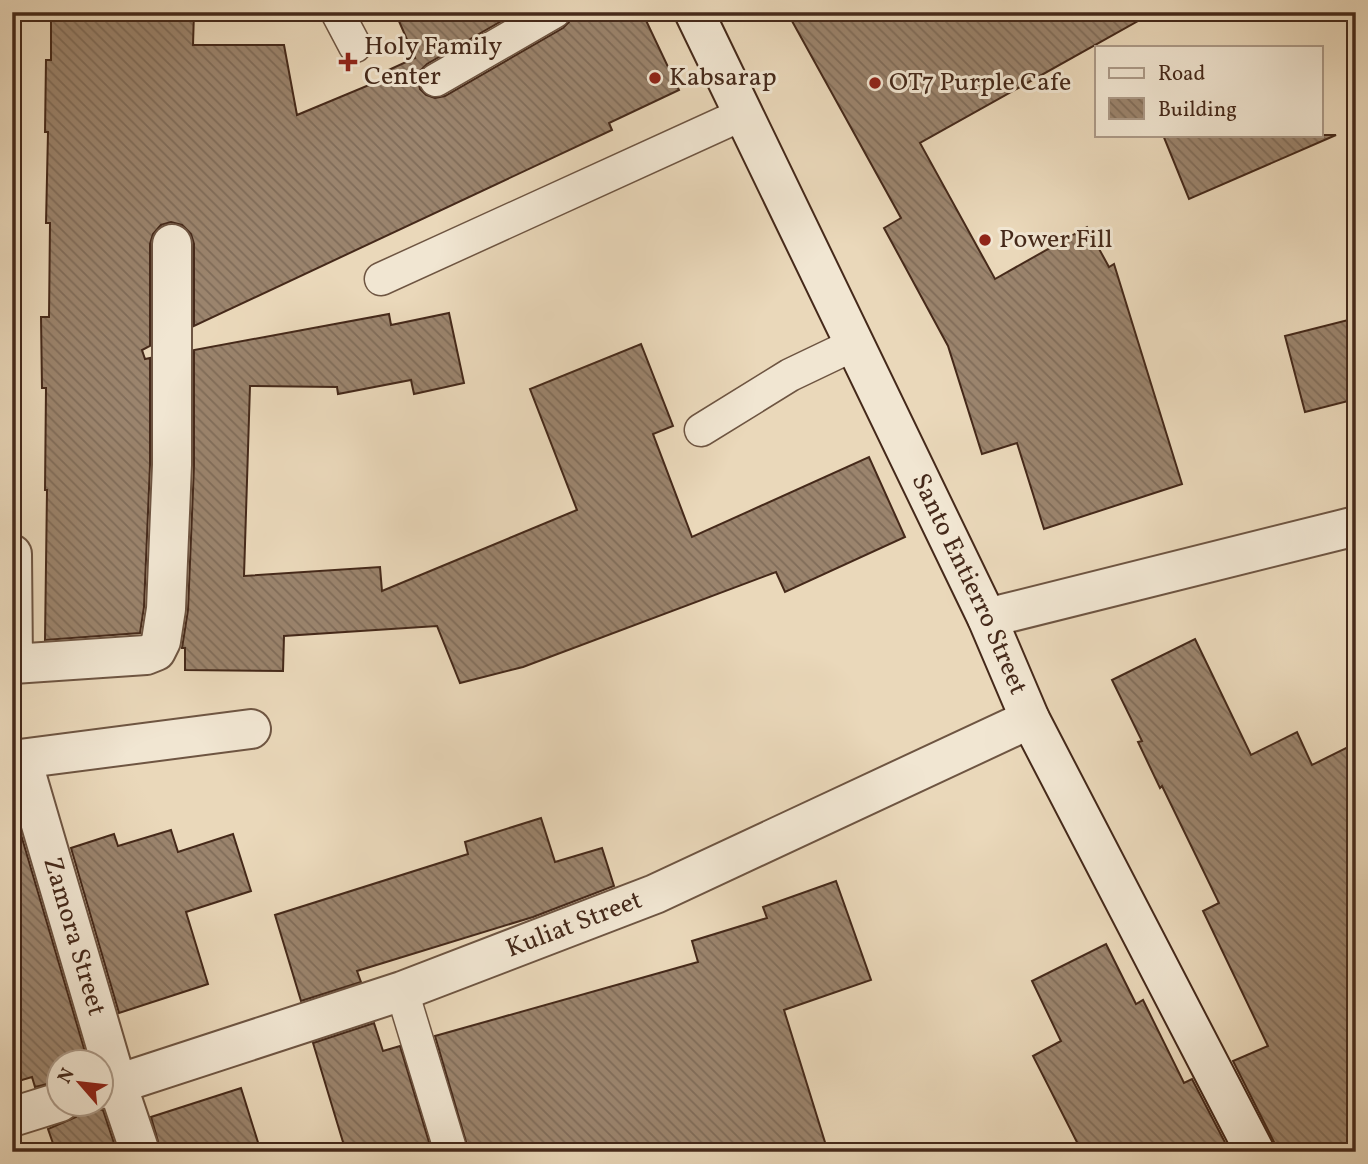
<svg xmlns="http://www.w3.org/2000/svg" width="1368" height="1164" font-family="Vollkorn,serif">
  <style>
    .building { fill: url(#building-back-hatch); stroke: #45291a; stroke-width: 2 }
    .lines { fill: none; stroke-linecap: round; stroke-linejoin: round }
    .service-casing { stroke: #6e5542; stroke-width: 35 }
    .minor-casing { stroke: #6e5542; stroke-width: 42 }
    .tertiary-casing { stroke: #6e5542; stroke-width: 42 }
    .secondary-casing { stroke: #45291a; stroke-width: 42 }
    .service { stroke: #f1e6d2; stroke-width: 32 }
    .minor { stroke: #f1e6d2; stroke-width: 38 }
    .tertiary { stroke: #f1e6d2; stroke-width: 38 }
    .secondary { stroke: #f1e6d2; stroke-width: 38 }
    .poi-dot { fill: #8f2418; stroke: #f1e6d2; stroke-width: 2.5 }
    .labels { text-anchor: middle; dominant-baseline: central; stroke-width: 6; stroke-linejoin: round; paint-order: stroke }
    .poi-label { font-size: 26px; fill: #45291a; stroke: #f1e6d2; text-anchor: start }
    .street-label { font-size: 26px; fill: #45291a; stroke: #f1e6d2 }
  </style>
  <defs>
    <pattern id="building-back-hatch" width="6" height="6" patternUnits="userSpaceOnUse" patternTransform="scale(1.75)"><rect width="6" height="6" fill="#9b846d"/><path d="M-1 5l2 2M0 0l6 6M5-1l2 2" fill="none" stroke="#806c59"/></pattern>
  </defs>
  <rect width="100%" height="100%" fill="#ead8ba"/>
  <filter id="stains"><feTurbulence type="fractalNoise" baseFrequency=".00286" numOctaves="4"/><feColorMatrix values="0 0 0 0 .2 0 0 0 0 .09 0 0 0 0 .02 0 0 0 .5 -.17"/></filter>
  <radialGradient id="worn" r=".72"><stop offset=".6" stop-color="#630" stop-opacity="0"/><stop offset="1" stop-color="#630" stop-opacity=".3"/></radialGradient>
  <!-- building -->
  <g class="building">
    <polygon points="51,12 194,12 193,45 284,45 297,115 386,78 384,72 415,58 395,12 517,12 427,64 421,70 418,79 420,89 426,95 435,98 445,96 563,28 569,22 572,12 642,12 679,90 609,123 612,130 194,326 194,244 191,234 182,225 171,222 161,225 153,234 150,244 150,346 142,350 145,359 150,358 150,465 144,607 140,633 45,640 47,490 45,490 46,388 42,388 41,317 49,317 50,223 46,223 48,132 45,132 46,60 51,60"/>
    <polygon points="787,12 1154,12 920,143 995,279 1087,227 1109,267 1114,264 1182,484 1044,529 1017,443 982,454 948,346 884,228 901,218"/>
    <polygon points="1163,135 1336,135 1189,199"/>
    <polygon points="449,313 464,383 414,394 411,380 338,394 337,387 250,386 244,576 380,567 382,591 577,510 530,389 641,344 673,426 653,434 692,537 869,457 905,537 785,592 776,572 523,667 460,683 437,626 284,636 283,671 185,670 185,648 182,648 188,610 194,466 194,350 389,314 391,325"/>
    <polygon points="1356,318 1356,399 1305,412 1285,336"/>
    <polygon points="1195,639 1251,755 1297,732 1312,765 1356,743 1356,1152 1277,1152 1274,1142 1233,1061 1268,1046 1203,911 1219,903 1162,786 1160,788 1138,742 1142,741 1112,680"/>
    <polygon points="12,804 88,1062 60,1062 60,1081 35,1087 32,1077 12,1083"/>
    <polygon points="541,818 555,862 602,848 614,886 533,917 357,971 361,982 301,1001 275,915 468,854 465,842"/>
    <polygon points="171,830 178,852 233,834 251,891 186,912 208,984 119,1013 71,848 114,834 118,846"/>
    <polygon points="836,881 871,980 784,1010 828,1152 469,1152 435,1036 698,962 692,941 767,918 763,907"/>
    <polygon points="1106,944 1136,1004 1143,1000 1184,1083 1192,1079 1230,1152 1082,1152 1033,1056 1061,1041 1032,981"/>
    <polygon points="374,1023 383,1051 400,1046 432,1152 346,1152 313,1043"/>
    <polygon points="241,1088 261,1152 161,1152 151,1117"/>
    <polygon points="81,1104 103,1110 117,1152 56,1152 48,1129 76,1117"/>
  </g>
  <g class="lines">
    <!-- service casing -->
    <g class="service-casing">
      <g id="service">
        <polyline points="337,12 355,46"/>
        <polyline points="436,80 554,12"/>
        <polyline points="381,279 743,114"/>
        <polyline points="701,430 790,375 855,344"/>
        <polyline points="402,991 451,1152"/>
      </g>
    </g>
    <!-- minor casing -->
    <g class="minor-casing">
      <g id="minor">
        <polyline points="12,554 13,664 146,655 156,651 161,641 166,609 172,465 172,244"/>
        <polyline points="987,618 1356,526"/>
        <polyline points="12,760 251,729"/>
        <path id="s1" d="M22 760 117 1084 140 1152"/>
      </g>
    </g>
    <!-- tertiary casing -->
    <g class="tertiary-casing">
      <g id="tertiary">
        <path id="s2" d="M102 1089 402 991 655 894 1030 719"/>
        <polyline points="12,1117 60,1102"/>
      </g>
    </g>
    <!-- secondary casing -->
    <g class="secondary-casing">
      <g id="secondary">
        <path id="s3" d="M694 12 987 618 1030 719 1255 1152"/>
      </g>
    </g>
    <!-- service -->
    <use href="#service" class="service"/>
    <!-- minor -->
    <use href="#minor" class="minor"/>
    <!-- tertiary -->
    <use href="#tertiary" class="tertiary"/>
    <!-- secondary -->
    <use href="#secondary" class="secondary"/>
  </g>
  <!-- markers -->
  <g class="poi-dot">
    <path d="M344.5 51.5h7v7h7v7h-7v7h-7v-7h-7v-7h7z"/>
    <circle cx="655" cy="78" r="7"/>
    <circle cx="875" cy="83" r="7"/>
    <circle cx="985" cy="240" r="7"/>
  </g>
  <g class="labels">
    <!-- poi labels -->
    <g class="poi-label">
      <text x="364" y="47">Holy Family<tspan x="364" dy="30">Center</tspan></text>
      <text x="669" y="78">Kabsarap</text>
      <text x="889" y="83">OT7 Purple Cafe</text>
      <text x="999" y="240">Power Fill</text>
    </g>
    <!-- street labels -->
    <g class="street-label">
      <text stroke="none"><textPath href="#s3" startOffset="635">Santo Entierro Street</textPath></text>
      <text stroke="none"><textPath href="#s2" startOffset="500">Kuliat Street</textPath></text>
      <text stroke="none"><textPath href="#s1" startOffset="184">Zamora Street</textPath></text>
    </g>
  </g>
  <!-- margin -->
  <rect width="1368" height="1164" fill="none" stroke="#ead8ba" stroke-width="42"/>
  <rect x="14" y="14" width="1340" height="1136" fill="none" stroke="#45291a" stroke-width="3.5"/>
  <rect x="21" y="21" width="1326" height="1122" fill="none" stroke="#45291a" stroke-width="2"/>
  <!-- legend -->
  <rect x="1095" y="46" width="228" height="91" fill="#f1e6d2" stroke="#ac9a88" stroke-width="2"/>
  <rect x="1109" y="68" width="35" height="10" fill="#f1e6d2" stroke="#ac9a88" stroke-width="2"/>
  <text x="1158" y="80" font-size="21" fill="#45291a">Road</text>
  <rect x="1109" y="98" width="35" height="21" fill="url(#building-back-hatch)" stroke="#ac9a88" stroke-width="2"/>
  <text x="1158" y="116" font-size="21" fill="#45291a">Building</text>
  <!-- north arrow -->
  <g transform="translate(80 1083) rotate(298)"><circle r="33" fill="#f1e6d2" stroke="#ac9a88" stroke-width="2"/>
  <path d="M0-5L12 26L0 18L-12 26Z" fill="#8f2418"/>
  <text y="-10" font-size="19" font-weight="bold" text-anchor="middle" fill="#45291a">N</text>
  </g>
  <rect width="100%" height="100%" filter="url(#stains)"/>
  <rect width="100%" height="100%" fill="url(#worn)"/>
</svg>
